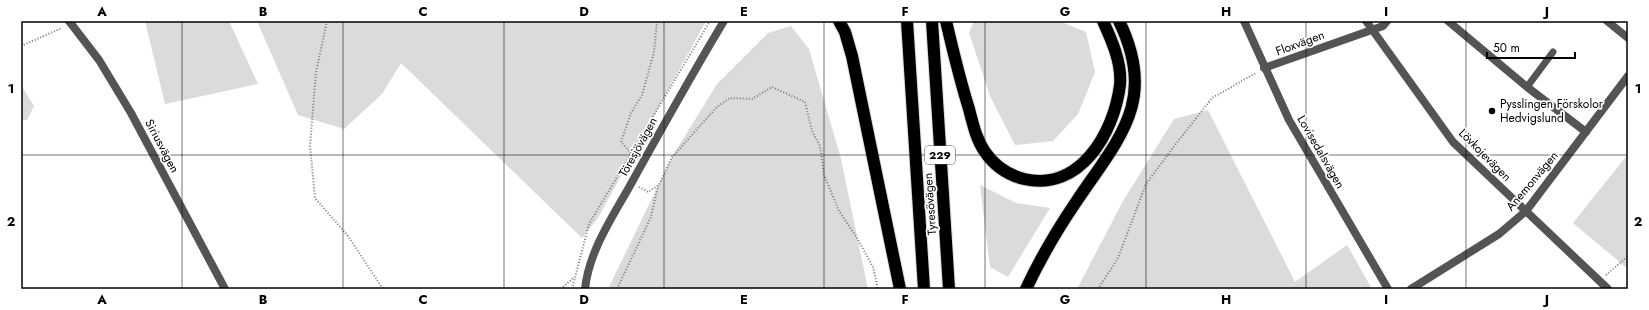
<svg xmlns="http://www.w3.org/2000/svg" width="1649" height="310" font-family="Jost,sans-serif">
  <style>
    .green { fill: #dbdbdb }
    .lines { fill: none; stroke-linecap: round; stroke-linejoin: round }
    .motorway-casing { stroke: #dbdbdb; stroke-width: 14 }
    .path { stroke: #767676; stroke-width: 2; stroke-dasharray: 1 2; stroke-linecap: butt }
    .service { stroke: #545454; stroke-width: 7 }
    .minor { stroke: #545454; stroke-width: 8 }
    .motorway { stroke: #000; stroke-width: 12 }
    .grid { fill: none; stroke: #000; stroke-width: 1; stroke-opacity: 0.55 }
    .poi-dot { fill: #000; stroke: #fff; stroke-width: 1.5 }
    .labels { text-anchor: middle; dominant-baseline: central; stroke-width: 3.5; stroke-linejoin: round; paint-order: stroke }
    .shield { fill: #fff; stroke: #4c4c4c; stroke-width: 1 }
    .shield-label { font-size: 11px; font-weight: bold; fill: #000 }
    .street-label { font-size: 12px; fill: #000; stroke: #fff }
    .poi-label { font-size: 12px; fill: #000; stroke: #fff; text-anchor: start }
    .neatline { fill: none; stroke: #000; stroke-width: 1.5 }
    .grid-label { font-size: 13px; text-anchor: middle; font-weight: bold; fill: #000 }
  </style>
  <rect width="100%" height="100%" fill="#fff"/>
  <!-- green -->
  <g class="green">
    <polygon points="145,21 229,21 258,84 165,104"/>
    <polygon points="257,21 706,21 598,218 582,238 401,63 382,94 344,129 298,115"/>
    <polygon points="974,21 1059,21 1086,32 1095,72 1078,114 1053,141 1015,145 990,96 969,33"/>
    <polygon points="791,26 809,49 841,159 868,289 608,289 672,157 717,84 768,33"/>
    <polygon points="21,85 34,106 27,120 21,120"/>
    <polygon points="1208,110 1295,282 1347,245 1372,289 1077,289 1123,201 1174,119"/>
    <polygon points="1628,154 1628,269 1573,223"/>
    <polygon points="980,185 1016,203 1050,208 1008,277 990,267"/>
  </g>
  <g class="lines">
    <!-- motorway casing -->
    <g class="motorway-casing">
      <g id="motorway">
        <polyline points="839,21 845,32 852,56 900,289"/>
        <polyline points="907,21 924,289"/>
        <polyline points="932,21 949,289"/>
        <path d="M946 21C953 51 960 80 969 109 973 124 976 139 985 152 994 165 1008 175 1024 179 1080 192 1114 133 1120 85 1122 63 1112 41 1103 21"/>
        <path d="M1026 289C1040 259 1057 230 1076 202 1119 138 1158 101 1119 21"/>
      </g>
    </g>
    <!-- path -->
    <g class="path">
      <polyline points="327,21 316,72 310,146 315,198 348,236 383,289"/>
      <polyline points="21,46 62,28"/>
      <polyline points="631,153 621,142 631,113 642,95 654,52 657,21"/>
      <polyline points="639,187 648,192 659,185 672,157 717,107 730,98 752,99 772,87 805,102 812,131 820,146 824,175 839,211 857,238 873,267 878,289"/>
      <polyline points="1606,275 1628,256"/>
      <polyline points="561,289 573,278"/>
      <polyline points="572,289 589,224 710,21"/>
      <polyline points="617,289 651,217 658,186"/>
      <polyline points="1098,289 1118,258 1146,184 1175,145 1212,98 1256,73"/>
    </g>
    <!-- service -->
    <polyline class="service" points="1527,87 1553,52"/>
    <!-- minor -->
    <g class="minor">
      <polyline points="69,21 99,60 131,113 225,289"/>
      <polyline points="1244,21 1289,120 1388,289"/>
      <polyline points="1366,21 1453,142 1608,289"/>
      <polyline points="1448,21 1527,87 1586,132"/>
      <polyline points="1607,21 1628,38"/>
      <polyline points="1264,68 1383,26 1387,21"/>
      <path d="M585 289C589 250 614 215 632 182 662 128 692 74 724 21"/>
      <polyline points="1411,289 1499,234 1526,211 1628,76"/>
    </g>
    <!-- motorway -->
    <use href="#motorway" class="motorway"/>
  </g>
  <!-- grid -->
  <path class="grid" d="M182 21V289M343 21V289M504 21V289M664 21V289M824 21V289M985 21V289M1146 21V289M1306 21V289M1466 21V289M21 155H1628"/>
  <!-- markers -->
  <circle class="poi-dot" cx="1492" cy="111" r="4"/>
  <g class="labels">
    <!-- shield labels -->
    <rect class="shield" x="925" y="146" width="30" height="18" rx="3"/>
    <g class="shield-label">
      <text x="940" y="155">229</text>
    </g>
    <!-- street labels -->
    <g class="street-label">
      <text transform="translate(1300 43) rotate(-20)">Floxvägen</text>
      <text transform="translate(162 146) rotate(62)">Siriusvägen</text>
      <text transform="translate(638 147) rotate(-61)">Töresjövägen</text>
      <text transform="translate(1321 152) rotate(60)">Lovisedalsvägen</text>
      <text transform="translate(1485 155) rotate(45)">Lövkojevägen</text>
      <text transform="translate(1532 181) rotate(-50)">Anemonvägen</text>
      <text transform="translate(930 204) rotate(-94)">Tyresövägen</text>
    </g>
    <!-- poi labels -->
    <g class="poi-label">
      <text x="1500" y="104">Pysslingen Förskolor<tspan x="1500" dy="14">Hedvigslund</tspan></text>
    </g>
  </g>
  <!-- border -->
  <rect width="1649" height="310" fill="none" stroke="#ffffff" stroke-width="44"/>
  <!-- scale -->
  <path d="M1487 52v6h88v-6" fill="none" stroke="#000000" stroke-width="2"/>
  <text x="1493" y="52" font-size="12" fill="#000000" stroke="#ffffff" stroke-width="3" paint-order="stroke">50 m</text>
  <rect x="22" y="22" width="1605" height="266" class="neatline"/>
  <g class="grid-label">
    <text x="102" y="16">A</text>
    <text x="263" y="16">B</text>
    <text x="423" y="16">C</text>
    <text x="584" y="16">D</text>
    <text x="744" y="16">E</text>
    <text x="905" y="16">F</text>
    <text x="1065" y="16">G</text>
    <text x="1226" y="16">H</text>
    <text x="1386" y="16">I</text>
    <text x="1547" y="16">J</text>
    <text x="11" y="93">1</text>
    <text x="1638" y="93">1</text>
    <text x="11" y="226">2</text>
    <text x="1638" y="226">2</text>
    <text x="102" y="304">A</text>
    <text x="263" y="304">B</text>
    <text x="423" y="304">C</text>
    <text x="584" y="304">D</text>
    <text x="744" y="304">E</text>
    <text x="905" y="304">F</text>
    <text x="1065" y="304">G</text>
    <text x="1226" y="304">H</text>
    <text x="1386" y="304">I</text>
    <text x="1547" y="304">J</text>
  </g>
</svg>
